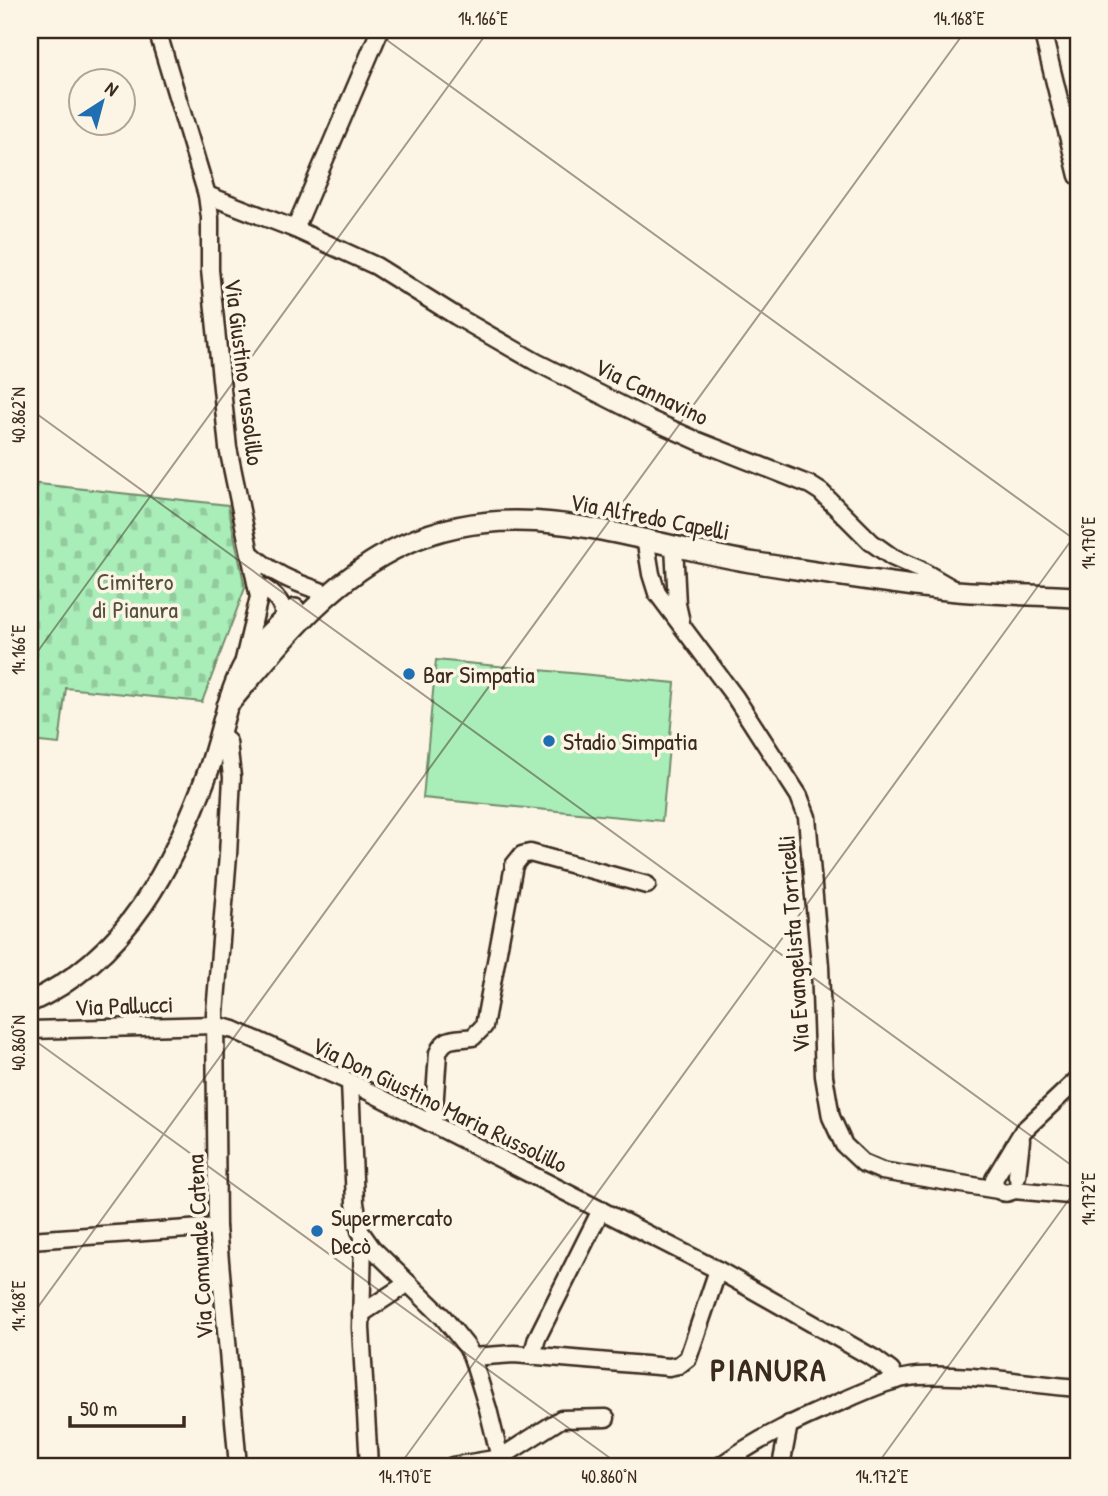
<svg xmlns="http://www.w3.org/2000/svg" width="1108" height="1496" font-family="'Patrick Hand',sans-serif">
  <style>
    .cemetery { fill: url(#cemetery-stones); stroke: #728c6b; stroke-width: 2 }
    .pitch { fill: #a9edb8; stroke: #728c6b; stroke-width: 2 }
    .lines { fill: none; stroke-linecap: round; stroke-linejoin: round }
    .minor-casing { stroke: #3b2a1e; stroke-width: 21 }
    .tertiary-casing { stroke: #3b2a1e; stroke-width: 24 }
    .minor { stroke: #fcf5e5; stroke-width: 16 }
    .tertiary { stroke: #fcf5e5; stroke-width: 19 }
    .ticks { fill: none; stroke: #3b2a1e; stroke-width: 2; stroke-opacity: 0.45 }
    .poi-dot { fill: #1f6fb2; stroke: #fcf5e5; stroke-width: 2.5 }
    .labels { text-anchor: middle; dominant-baseline: central; stroke-width: 7; stroke-linejoin: round; paint-order: stroke }
    .street-label { font-size: 24px; fill: #3b2a1e; stroke: #fcf5e5 }
    .park-label { font-size: 24px; fill: #51513d; stroke: #fcf5e5 }
    .poi-label { font-size: 24px; fill: #3b2a1e; stroke: #fcf5e5; text-anchor: start }
    .district-label { font-size: 32px; font-weight: bold; letter-spacing: 2px; fill: #3b2a1e; stroke: #fcf5e5 }
    .neatline { fill: none; stroke: #3b2a1e; stroke-width: 2.5 }
    .ticks-label { font-size: 18px; text-anchor: middle; fill: #3b2a1e }
  </style>
  <defs>
    <pattern id="cemetery-stones" width="16" height="16" patternUnits="userSpaceOnUse" patternTransform="scale(1.75)"><rect width="16" height="16" fill="#a9edb8"/><path d="M2 7V4a2 2 0 0 1 4 0v3zM10 15v-3a2 2 0 0 1 4 0v3z" fill="#92cb9e"/></pattern>
  </defs>
  <rect width="100%" height="100%" fill="#fcf5e5"/>
  <filter id="ink" filterUnits="userSpaceOnUse"><feTurbulence type="fractalNoise" baseFrequency=".0143" numOctaves="2"/><feDisplacementMap in="SourceGraphic" scale="14" xChannelSelector="R" yChannelSelector="G"/><feConvolveMatrix kernelMatrix="1 2 1 2 8 2 1 2 1" color-interpolation-filters="sRGB"/></filter>
  <g filter="url(#ink)">
    <!-- cemetery -->
    <polygon class="cemetery" points="30,483 228,505 245,588 202,702 66,688 59,744 30,741"/>
    <!-- pitch -->
    <polygon class="pitch" points="436,660 675,683 662,821 423,798"/>
    <g class="lines">
      <!-- minor casing -->
      <g class="minor-casing">
        <g id="minor">
          <polyline points="157,30 207,195 210,218 210,270 228,448 259,597 244,660"/>
          <polyline points="1042,30 1078,176"/>
          <polyline points="207,195 295,229 376,266 456,316 536,362 649,419 698,441 810,485 821,492 871,542 892,557 919,569 955,590"/>
          <polyline points="295,229 380,30"/>
          <polyline points="645,538 651,574 657,593 735,697 799,796 807,817 820,966 824,1076 831,1117 844,1145 863,1163 882,1171 998,1190"/>
          <polyline points="674,545 677,604 681,622"/>
          <path d="M250 553C273 574 291 581 320 591"/>
          <path d="M257 584C276 594 288 605 282 628"/>
          <polyline points="219,734 228,742 232,777 228,855 215,1013 217,1227 238,1466"/>
          <polyline points="30,1030 215,1025 234,1030 350,1082 718,1270 875,1359 891,1371 897,1380"/>
          <path d="M1078 1079 1023 1131 994 1179C995 1191 1004 1196 1014 1190L1069 1195 1078 1199"/>
          <polyline points="350,1082 355,1203 360,1231 372,1248 443,1317 467,1347 472,1357 488,1409 502,1466"/>
          <path d="M433 1124 438 1053C445 1035 457 1040 473 1037L484 1026 514 865 522 855 530 853 647 885"/>
          <polyline points="1017,1176 1021,1140"/>
          <polyline points="363,1238 361,1328 369,1466"/>
          <polyline points="30,1240 217,1227"/>
          <polyline points="361,1314 408,1283"/>
          <polyline points="532,1356 537,1338 601,1210"/>
          <polyline points="472,1357 514,1354 669,1367 679,1365 688,1358 718,1270"/>
          <polyline points="452,1466 500,1458 561,1419 606,1418"/>
          <path d="M720 1466C760 1437 802 1418 847 1399 870 1389 893 1378 918 1376 967 1373 1029 1384 1078 1388"/>
          <polyline points="781,1466 789,1424"/>
        </g>
      </g>
      <!-- tertiary casing -->
      <g class="tertiary-casing">
        <g id="tertiary">
          <path d="M227 706C279 645 330 578 405 544 521 490 640 545 757 563 823 573 890 584 957 591 997 594 1038 595 1078 597"/>
          <path d="M30 1002C127 958 174 864 209 769 221 735 226 700 242 668 254 645 277 626 295 609"/>
        </g>
      </g>
      <!-- minor -->
      <use href="#minor" class="minor"/>
      <!-- tertiary -->
      <use href="#tertiary" class="tertiary"/>
    </g>
  </g>
  <!-- ticks -->
  <path class="ticks" d="M373 30 1078 542M30 409 1078 1170M30 662 489 30M30 1037 621 1466M30 1318 966 30M399 1466 1078 531M876 1466 1078 1187"/>
  <!-- markers -->
  <g class="poi-dot">
    <circle cx="409" cy="674" r="7"/>
    <circle cx="549" cy="741" r="7"/>
    <circle cx="317" cy="1231" r="7"/>
  </g>
  <g class="labels">
    <!-- street labels -->
    <g class="street-label">
      <text transform="translate(245 372) rotate(83)">Via Giustino russolillo</text>
      <text transform="translate(652 391) rotate(26)">Via Cannavino</text>
      <text transform="translate(650 516) rotate(11)">Via Alfredo Capelli</text>
      <text transform="translate(793 944) rotate(-94)">Via Evangelista Torricelli</text>
      <text transform="translate(124 1005) rotate(-2)">Via Pallucci</text>
      <text transform="translate(440 1104) rotate(26)">Via Don Giustino Maria Russolillo</text>
      <text transform="translate(199 1247) rotate(-93)">Via Comunale Catena</text>
    </g>
    <!-- park labels -->
    <g class="park-label">
      <text x="135" y="581">Cimitero<tspan x="135" dy="28">di Pianura</tspan></text>
    </g>
    <!-- poi labels -->
    <g class="poi-label">
      <text x="423" y="674">Bar Simpatia</text>
      <text x="563" y="741">Stadio Simpatia</text>
      <text x="331" y="1217">Supermercato<tspan x="331" dy="28">Decò</tspan></text>
    </g>
    <!-- district labels -->
    <g class="district-label">
      <text x="769" y="1369">PIANURA</text>
    </g>
  </g>
  <!-- margin -->
  <rect width="1108" height="1496" fill="none" stroke="#fcf5e5" stroke-width="77"/>
  <!-- north arrow -->
  <g transform="translate(102 102) rotate(36)"><circle r="33" fill="#fcf5e5" stroke="#afa495" stroke-width="2"/>
  <path d="M0-5L12 26L0 18L-12 26Z" fill="#1f6fb2"/>
  <text y="-10" font-size="19" font-weight="bold" text-anchor="middle" fill="#3b2a1e">N</text>
  </g>
  <!-- scale -->
  <path d="M70 1416v10h114v-10" fill="none" stroke="#3b2a1e" stroke-width="3.5"/>
  <text x="80" y="1416" font-size="21" fill="#3b2a1e" stroke="#fcf5e5" stroke-width="5" paint-order="stroke">50 m</text>
  <rect x="38" y="38" width="1032" height="1420" class="neatline"/>
  <g class="ticks-label">
    <text x="483" y="25">14.166°E</text>
    <text x="959" y="25">14.168°E</text>
    <text transform="translate(19 415) rotate(-90)" y="6">40.862°N</text>
    <text transform="translate(1089 543) rotate(-90)" y="6">14.170°E</text>
    <text transform="translate(19 650) rotate(-90)" y="6">14.166°E</text>
    <text transform="translate(19 1043) rotate(-90)" y="6">40.860°N</text>
    <text transform="translate(1089 1199) rotate(-90)" y="6">14.172°E</text>
    <text transform="translate(19 1306) rotate(-90)" y="6">14.168°E</text>
    <text x="405" y="1483">14.170°E</text>
    <text x="609" y="1483">40.860°N</text>
    <text x="882" y="1483">14.172°E</text>
  </g>
</svg>
